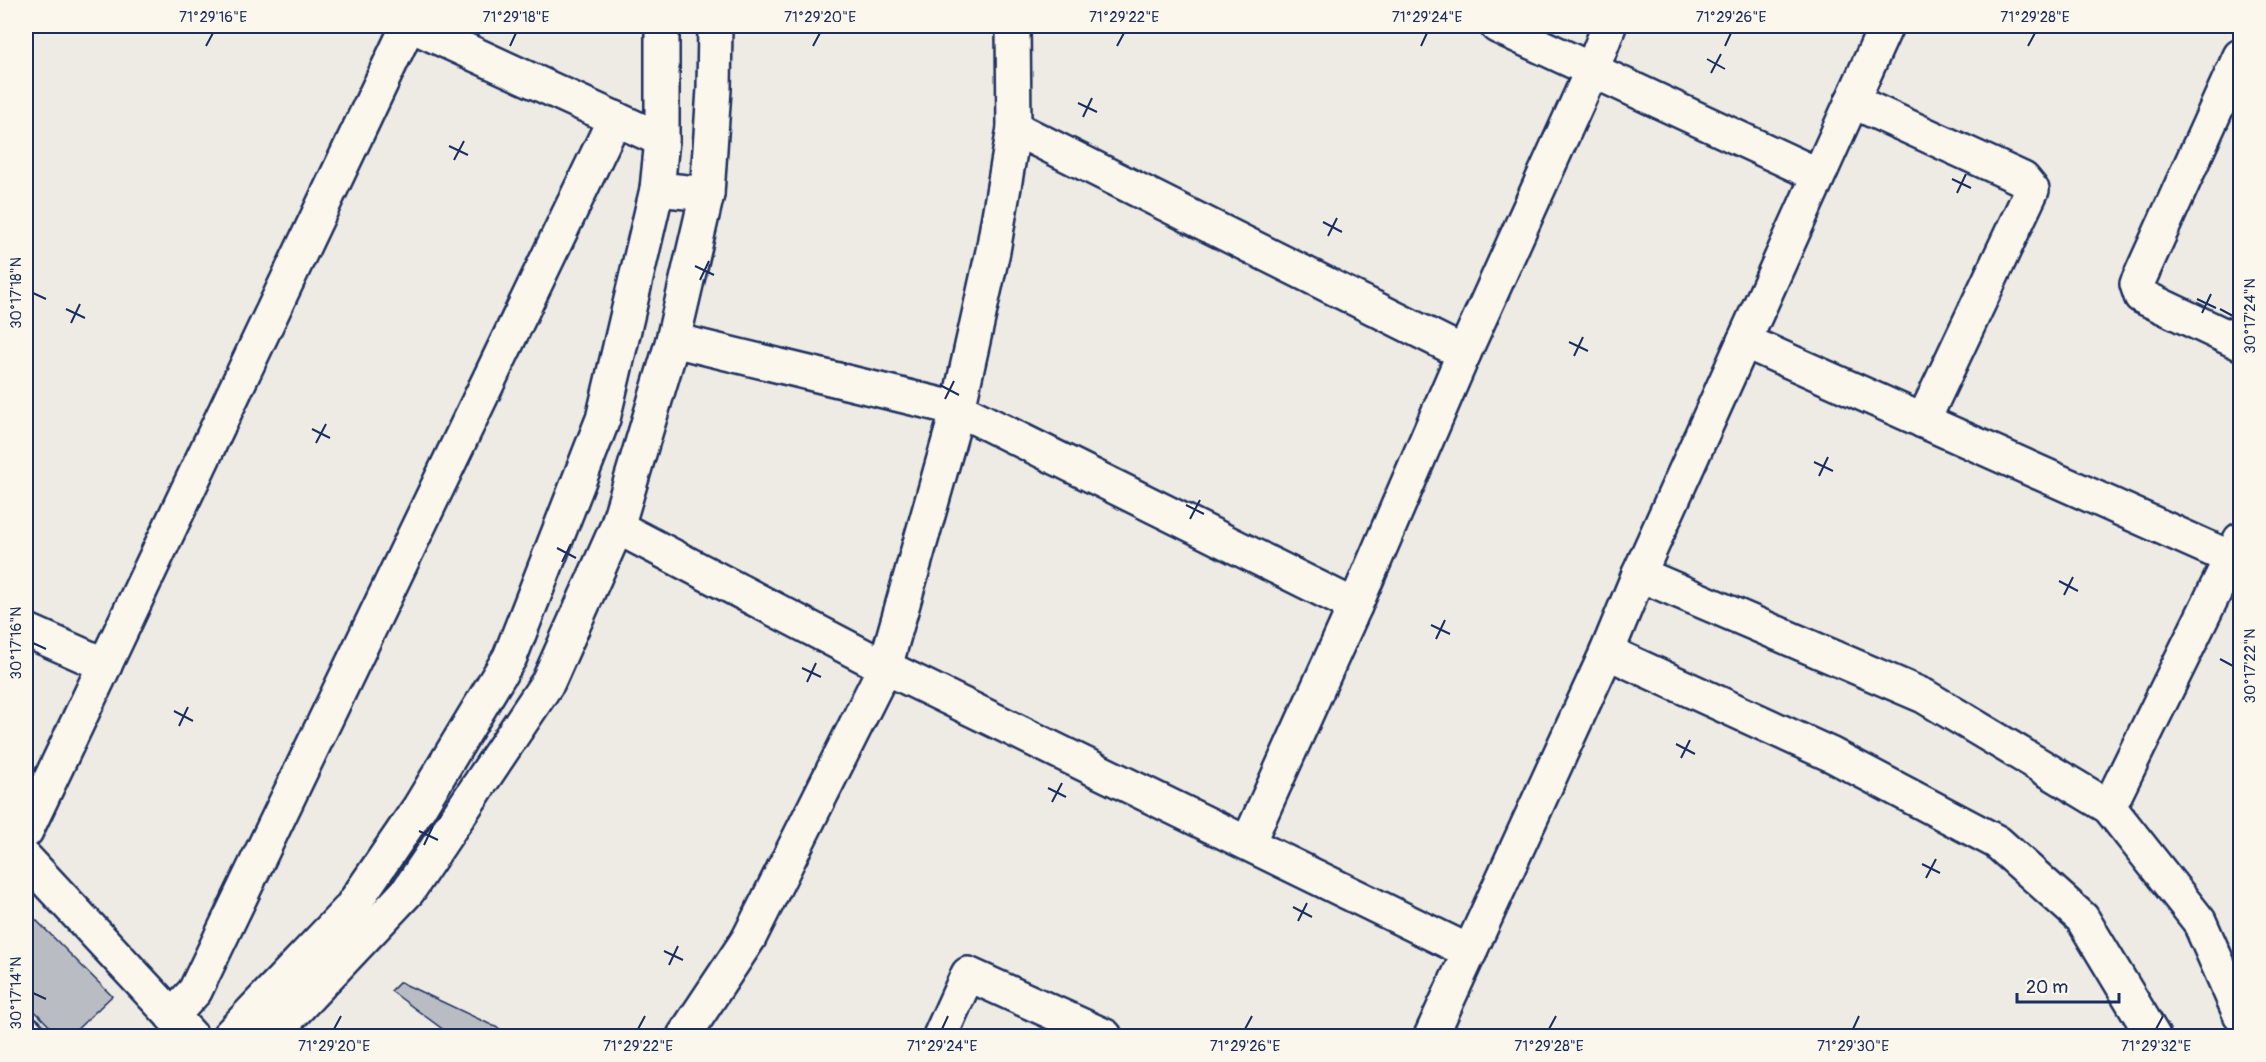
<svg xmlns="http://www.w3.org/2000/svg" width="2266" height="1062" font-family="Pangolin,sans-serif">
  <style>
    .building { fill: #b9bcc3; stroke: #1b2f5e; stroke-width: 1.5 }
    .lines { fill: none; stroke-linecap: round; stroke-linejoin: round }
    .minor-casing { stroke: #1b2f5e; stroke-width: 38 }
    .tertiary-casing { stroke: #1b2f5e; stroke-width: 38 }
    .minor { stroke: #fbf7ec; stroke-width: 33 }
    .tertiary { stroke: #fbf7ec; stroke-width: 33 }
    .ticks { fill: none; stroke: #1b2f5e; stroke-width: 2 }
    .neatline { fill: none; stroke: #1b2f5e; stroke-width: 2 }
    .ticks-label { font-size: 15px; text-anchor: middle; fill: #1b2f5e }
  </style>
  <rect width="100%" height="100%" fill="#eeebe4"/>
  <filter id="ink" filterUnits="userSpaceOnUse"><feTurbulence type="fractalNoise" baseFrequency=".0167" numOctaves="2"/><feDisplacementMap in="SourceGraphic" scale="12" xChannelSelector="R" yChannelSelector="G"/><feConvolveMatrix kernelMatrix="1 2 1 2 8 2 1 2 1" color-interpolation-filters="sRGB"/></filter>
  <g filter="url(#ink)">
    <!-- building -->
    <g class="building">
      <polygon points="29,913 112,996 70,1036 59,1036 26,1002 26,916"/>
      <polygon points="400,982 500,1029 494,1036 452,1036 391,991"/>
    </g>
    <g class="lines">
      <!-- minor casing -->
      <g class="minor-casing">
        <g id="minor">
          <polyline points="413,26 662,140"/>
          <polyline points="1497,26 1818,175"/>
          <polyline points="2240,56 2137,284 2141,296 2240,343"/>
          <polyline points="1852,101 2023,179 2032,190 1923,421"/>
          <polyline points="1014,128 1464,353"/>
          <polyline points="657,189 707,194"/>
          <polyline points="673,340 958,409 1355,606"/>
          <polyline points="1744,341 2231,558"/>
          <polyline points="617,527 885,667 1470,952"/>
          <polyline points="1639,574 1924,696 2109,807 2199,921 2240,1014"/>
          <polyline points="26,630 105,665"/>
          <polyline points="1607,652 1832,755 1997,842 2082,918 2153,1036"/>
          <polyline points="2109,807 2240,540"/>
          <polyline points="26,831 408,26"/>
          <polyline points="1248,843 1355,606 1464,353 1592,70 1609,26"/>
          <polyline points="26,859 191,1036"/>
          <polyline points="172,1016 195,991 615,118"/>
          <polyline points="26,1033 29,1036"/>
          <polyline points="684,1036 749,938 885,667 958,409 993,251 1014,128 1013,26"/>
          <polyline points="940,1036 968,974 1105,1036"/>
          <polyline points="1431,1036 1607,652 1639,574 1886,26"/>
        </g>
      </g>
      <!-- tertiary casing -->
      <g class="tertiary-casing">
        <g id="tertiary">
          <polyline points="229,1036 350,909 419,808 510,657 603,419 657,189 662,140 662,26"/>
          <polyline points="271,1036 408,891 548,682 617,527 673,340 707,194 714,89 715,26"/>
        </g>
      </g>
      <!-- minor -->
      <use href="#minor" class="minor"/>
      <!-- tertiary -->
      <use href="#tertiary" class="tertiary"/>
    </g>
  </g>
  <!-- ticks -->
  <path class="ticks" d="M206 46 213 33M510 46 516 33M813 46 820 33M1117 46 1124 33M1421 46 1427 33M1725 46 1731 33M2028 46 2035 33M1707 59 1725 69M1711 73 1721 54M1078 103 1097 112M1083 117 1092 98M449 146 468 155M454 160 464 141M1952 179 1971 188M1957 193 1966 174M1323 222 1342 232M1328 236 1337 218M695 266 714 275M700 280 709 261M33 293 46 299M2197 299 2216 308M66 309 85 318M2220 309 2233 316M2202 313 2211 294M71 323 80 304M1569 342 1588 351M1574 356 1583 337M940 385 959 395M945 399 954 381M312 429 330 438M316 443 326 424M1814 462 1833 471M1819 476 1828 457M1186 505 1204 514M1190 519 1200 500M557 548 576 558M562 562 571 544M2059 581 2078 591M2064 595 2073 577M1431 625 1450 634M1436 639 1445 620M33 643 46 649M2220 659 2233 666M802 668 821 677M807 682 816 663M174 711 193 721M179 726 188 707M1676 744 1695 754M1681 758 1690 740M1048 788 1066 797M1052 802 1062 783M419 831 438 840M424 845 433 826M1922 864 1940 873M1926 878 1936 859M1293 907 1312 917M1298 921 1307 903M664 951 683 960M669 965 678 946M33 993 46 999M334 1029 341 1016M638 1029 645 1016M942 1029 948 1016M1245 1029 1252 1016M1549 1029 1556 1016M1853 1029 1859 1016M2156 1029 2163 1016"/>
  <!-- margin -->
  <rect width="2266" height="1062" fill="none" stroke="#fbf7ec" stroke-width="66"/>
  <!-- scale -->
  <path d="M2017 993v9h102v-9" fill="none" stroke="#1b2f5e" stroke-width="3"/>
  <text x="2026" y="993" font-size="18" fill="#1b2f5e" stroke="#fbf7ec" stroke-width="4.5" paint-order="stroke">20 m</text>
  <rect x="33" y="33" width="2200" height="996" class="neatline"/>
  <g class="ticks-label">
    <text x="213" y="22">71°29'16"E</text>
    <text x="516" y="22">71°29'18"E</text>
    <text x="820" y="22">71°29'20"E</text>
    <text x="1124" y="22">71°29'22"E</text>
    <text x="1427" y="22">71°29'24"E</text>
    <text x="1731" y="22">71°29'26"E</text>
    <text x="2035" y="22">71°29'28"E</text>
    <text transform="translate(16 293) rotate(-90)" y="5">30°17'18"N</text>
    <text transform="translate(2250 316) rotate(-90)" y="5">30°17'24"N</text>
    <text transform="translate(16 643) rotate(-90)" y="5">30°17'16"N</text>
    <text transform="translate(2250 666) rotate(-90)" y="5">30°17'22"N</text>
    <text transform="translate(16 993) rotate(-90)" y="5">30°17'14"N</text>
    <text x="334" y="1051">71°29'20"E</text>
    <text x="638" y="1051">71°29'22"E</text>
    <text x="942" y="1051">71°29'24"E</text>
    <text x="1245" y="1051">71°29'26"E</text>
    <text x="1549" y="1051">71°29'28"E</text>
    <text x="1853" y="1051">71°29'30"E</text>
    <text x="2156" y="1051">71°29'32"E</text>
  </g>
</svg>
